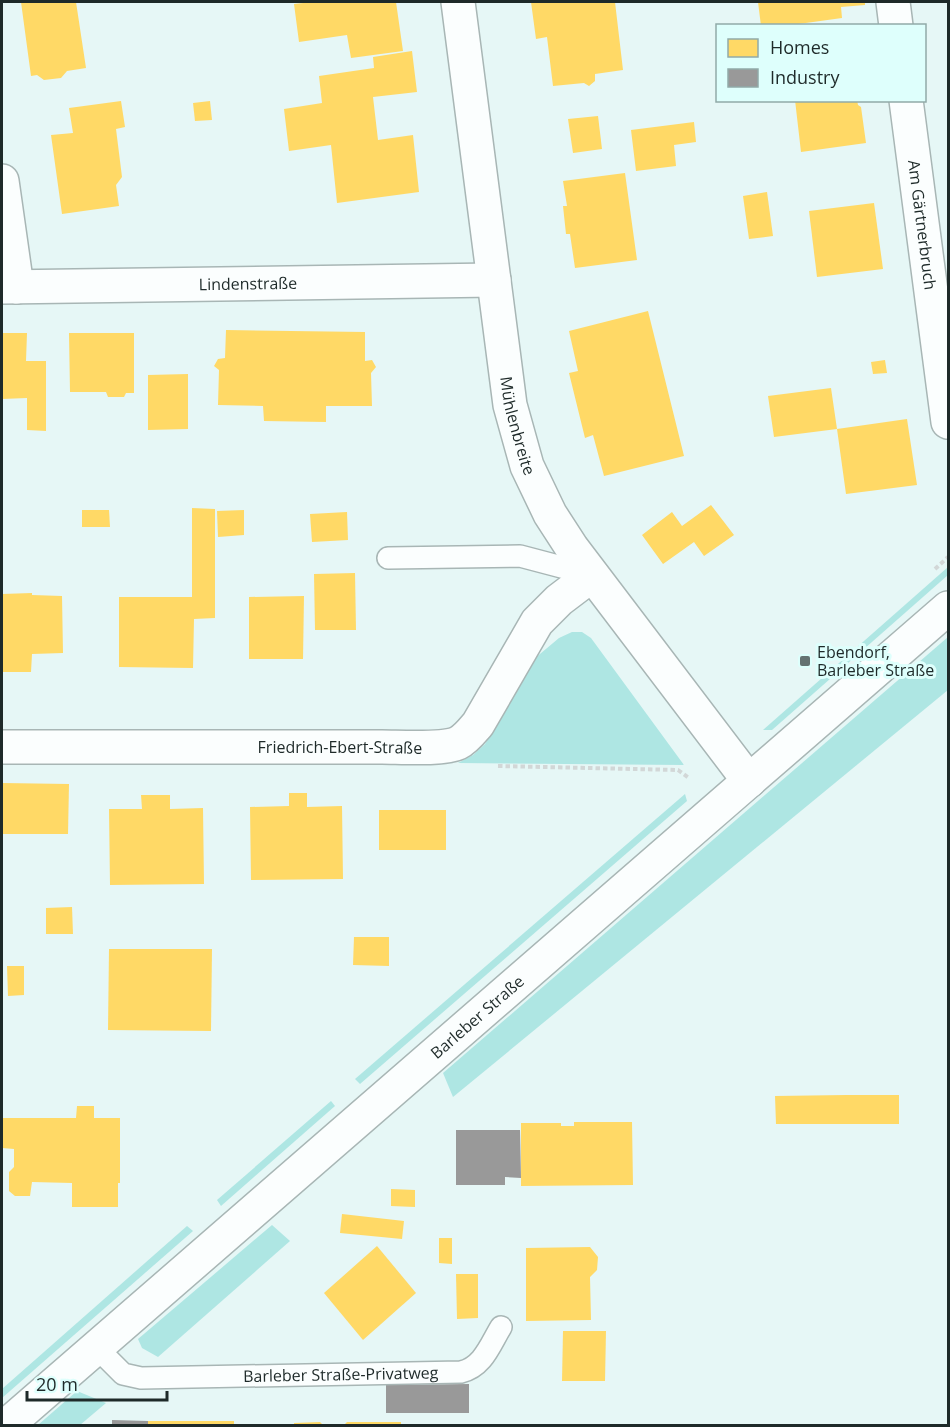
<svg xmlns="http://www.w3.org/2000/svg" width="950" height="1427" font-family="'Open Sans',sans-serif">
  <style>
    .green { fill: #aee6e3 }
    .homes { fill: #ffd966 }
    .industry { fill: #999 }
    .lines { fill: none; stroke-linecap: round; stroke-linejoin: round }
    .service-casing { stroke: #a8b6b5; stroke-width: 24 }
    .minor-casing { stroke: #a8b6b5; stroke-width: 36 }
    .secondary-casing { stroke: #a8b6b5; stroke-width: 36 }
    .path { stroke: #d2d7d7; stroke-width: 4; stroke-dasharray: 4.5 3; stroke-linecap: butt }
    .service { stroke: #fbfefe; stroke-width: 21 }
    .minor { stroke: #fbfefe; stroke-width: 33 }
    .secondary { stroke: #fbfefe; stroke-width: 33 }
    .poi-dot { fill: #647271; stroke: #defffc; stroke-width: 2 }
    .labels { text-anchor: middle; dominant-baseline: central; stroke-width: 6; stroke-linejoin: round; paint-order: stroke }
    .street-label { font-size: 16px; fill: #1e2a29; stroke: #defffc }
    .poi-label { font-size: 16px; fill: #1e2a29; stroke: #defffc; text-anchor: start }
  </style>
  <rect width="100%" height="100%" fill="#e6f7f6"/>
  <!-- green -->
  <g class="green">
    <polygon points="948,567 948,575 772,730 763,730"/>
    <polygon points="572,632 582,632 591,638 684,765 458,763 473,755 485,744 534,659 559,638"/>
    <polygon points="948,637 948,690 453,1097 443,1073"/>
    <polygon points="685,794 687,801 360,1084 355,1079"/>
    <polygon points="331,1101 335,1106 221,1206 217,1200"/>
    <polygon points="272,1225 290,1241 158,1357 142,1348 138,1339"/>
    <polygon points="187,1226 193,1231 2,1398 2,1389"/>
    <polygon points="77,1391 106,1403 80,1425 38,1425"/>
  </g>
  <!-- homes -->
  <g class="homes">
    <polygon points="21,2 76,2 86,68 67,71 61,78 44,80 37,75 31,76"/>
    <polygon points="312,2 396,2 403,51 351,58 347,35 299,42 294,4"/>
    <polygon points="531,2 615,2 623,70 595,74 595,81 589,86 584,83 553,86 547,37 536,39"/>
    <polygon points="758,2 865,2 865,5 841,7 842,18 784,26 761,26"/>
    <polygon points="412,51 417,92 373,97 378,140 413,135 419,192 337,203 331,145 289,151 284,109 322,103 319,76 374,68 373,57"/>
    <polygon points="795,100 857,100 858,105 861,107 866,143 801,152"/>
    <polygon points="121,101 125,127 116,129 122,177 116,185 119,206 62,214 51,135 73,133 69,108"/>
    <polygon points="210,101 212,120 195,121 193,103"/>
    <polygon points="598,116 602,149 573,153 568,119"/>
    <polygon points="694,122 696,142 674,145 676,166 636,171 631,130"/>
    <polygon points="625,173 637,260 575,268 570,234 566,234 563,206 567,206 563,181"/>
    <polygon points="767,192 773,236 749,239 743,196"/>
    <polygon points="874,203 883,269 817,277 809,211"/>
    <polygon points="648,311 684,456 604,476 593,435 585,438 569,373 578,371 569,331"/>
    <polygon points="226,330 365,332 365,361 372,360 376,367 371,373 372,406 326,406 326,422 264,421 263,406 218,405 219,370 214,366 218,359 225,358"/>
    <polygon points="2,333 27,333 26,361 46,361 46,431 27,430 27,398 2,399"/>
    <polygon points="69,333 134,333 134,393 126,393 124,397 108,397 106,392 70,392"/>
    <polygon points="885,360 887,373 873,374 871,362"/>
    <polygon points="188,374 188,429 148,430 148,375"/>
    <polygon points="831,388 837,429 907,419 917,485 846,494 837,429 774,437 768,396"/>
    <polygon points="711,505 734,535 704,556 694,542 663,564 642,535 672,512 682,526"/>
    <polygon points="192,508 215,509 215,618 194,619 193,668 119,667 119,597 192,597"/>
    <polygon points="82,510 109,510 110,527 82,527"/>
    <polygon points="244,510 244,535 218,537 217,511"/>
    <polygon points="347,512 348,540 312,542 310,514"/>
    <polygon points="355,573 356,630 315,630 314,574"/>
    <polygon points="32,593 32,595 62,596 63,653 32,654 31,672 2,672 2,594"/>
    <polygon points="304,596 303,659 249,659 249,597"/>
    <polygon points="2,783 69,784 68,834 2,834"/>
    <polygon points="289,793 307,793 307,807 342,806 343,879 251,880 250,807 289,806"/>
    <polygon points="141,795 170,795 170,809 203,808 204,884 110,885 109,809 142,809"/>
    <rect x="379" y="810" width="67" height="40"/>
    <polygon points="72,907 73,934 46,934 46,908"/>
    <polygon points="354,937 389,937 389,966 353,965"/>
    <polygon points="109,949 212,949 211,1031 108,1030"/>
    <polygon points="7,966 24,966 24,995 8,996"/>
    <polygon points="846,1095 899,1095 899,1124 776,1124 775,1096"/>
    <polygon points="77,1106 94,1106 94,1118 120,1118 120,1183 118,1183 118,1207 72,1207 72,1183 32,1182 30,1196 15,1196 9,1191 9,1172 14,1167 14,1149 2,1148 2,1118 76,1118"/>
    <polygon points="574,1122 632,1122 633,1185 521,1186 521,1123 561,1123 561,1126 574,1126"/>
    <polygon points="391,1189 415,1190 415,1207 391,1206"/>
    <polygon points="342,1214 404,1221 402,1239 340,1233"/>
    <polygon points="439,1238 452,1238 452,1264 439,1263"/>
    <polygon points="377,1246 416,1293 363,1340 324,1293"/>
    <polygon points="590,1247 598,1257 597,1270 590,1277 591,1320 526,1321 526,1248"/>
    <polygon points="456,1274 478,1274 478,1318 457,1319"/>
    <polygon points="563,1331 606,1331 605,1381 562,1381"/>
    <rect x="148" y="1421" width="86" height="4"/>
    <polygon points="320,1422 323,1425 294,1425 294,1423"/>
    <polygon points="347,1422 401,1422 401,1425 344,1425"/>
  </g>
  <!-- industry -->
  <g class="industry">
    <polygon points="456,1130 520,1130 521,1178 505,1177 505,1185 456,1185"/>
    <polygon points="469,1384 469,1413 386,1413 386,1385"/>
    <polygon points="112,1420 148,1421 148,1426 112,1426"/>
  </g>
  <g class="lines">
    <!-- service casing -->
    <g class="service-casing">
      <g id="service">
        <polyline points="388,558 520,556 592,575"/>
        <path id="s1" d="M97 1348 123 1374 141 1378 461 1372C483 1367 490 1345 501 1327"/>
      </g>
    </g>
    <!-- minor casing -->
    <g class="minor-casing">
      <g id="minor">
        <path id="s2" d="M458 2 510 405 527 466 550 514 572 548 749 781"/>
        <polyline points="893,2 896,26"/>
        <path id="s3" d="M906 100 948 422"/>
        <polyline points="2,181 17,287"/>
        <path id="s4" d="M2 287 494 280"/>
        <path id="s5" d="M2 747H382C400 747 443 750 458 743 466 739 472 731 478 724L537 622 559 600 592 575"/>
      </g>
    </g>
    <!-- secondary casing -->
    <g class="secondary-casing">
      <g id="secondary">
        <path id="s6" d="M6 1426 948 608"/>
      </g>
    </g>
    <!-- path -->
    <g class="path">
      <polyline points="935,569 948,557"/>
      <polyline points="498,766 678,770 689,778"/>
    </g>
    <!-- service -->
    <use href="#service" class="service"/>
    <!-- minor -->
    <use href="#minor" class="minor"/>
    <!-- secondary -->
    <use href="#secondary" class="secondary"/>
  </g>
  <!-- markers -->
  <rect class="poi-dot" x="799" y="655" width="12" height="12" rx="3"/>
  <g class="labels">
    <!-- street labels -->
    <g class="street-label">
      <text stroke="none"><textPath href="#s3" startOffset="126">Am Gärtnerbruch</textPath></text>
      <text stroke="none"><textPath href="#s4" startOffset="246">Lindenstraße</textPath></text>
      <text stroke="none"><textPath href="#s2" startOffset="428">Mühlenbreite</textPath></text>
      <text stroke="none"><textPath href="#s5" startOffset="338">Friedrich-Ebert-Straße</textPath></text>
      <text stroke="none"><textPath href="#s6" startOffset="624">Barleber Straße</textPath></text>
      <text stroke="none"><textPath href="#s1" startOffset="255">Barleber Straße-Privatweg</textPath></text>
    </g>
    <!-- poi labels -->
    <g class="poi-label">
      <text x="817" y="652">Ebendorf,<tspan x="817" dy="18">Barleber Straße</tspan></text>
    </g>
  </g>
  <!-- border -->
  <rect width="950" height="1427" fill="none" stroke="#1e2a29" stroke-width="6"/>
  <!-- legend -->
  <rect x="716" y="24" width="210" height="78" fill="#defffc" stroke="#91aaa8" stroke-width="1.5"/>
  <rect x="728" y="39" width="30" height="18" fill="#ffd966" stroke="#91aaa8" stroke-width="1.5"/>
  <text x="770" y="54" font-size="18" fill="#1e2a29">Homes</text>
  <rect x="728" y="69" width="30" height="18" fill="#999999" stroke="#91aaa8" stroke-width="1.5"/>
  <text x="770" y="84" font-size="18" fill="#1e2a29">Industry</text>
  <!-- scale -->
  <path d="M27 1391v9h140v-9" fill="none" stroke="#1e2a29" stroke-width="3"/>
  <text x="36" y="1391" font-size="18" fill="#1e2a29" stroke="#defffc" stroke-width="4.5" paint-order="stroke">20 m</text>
</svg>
